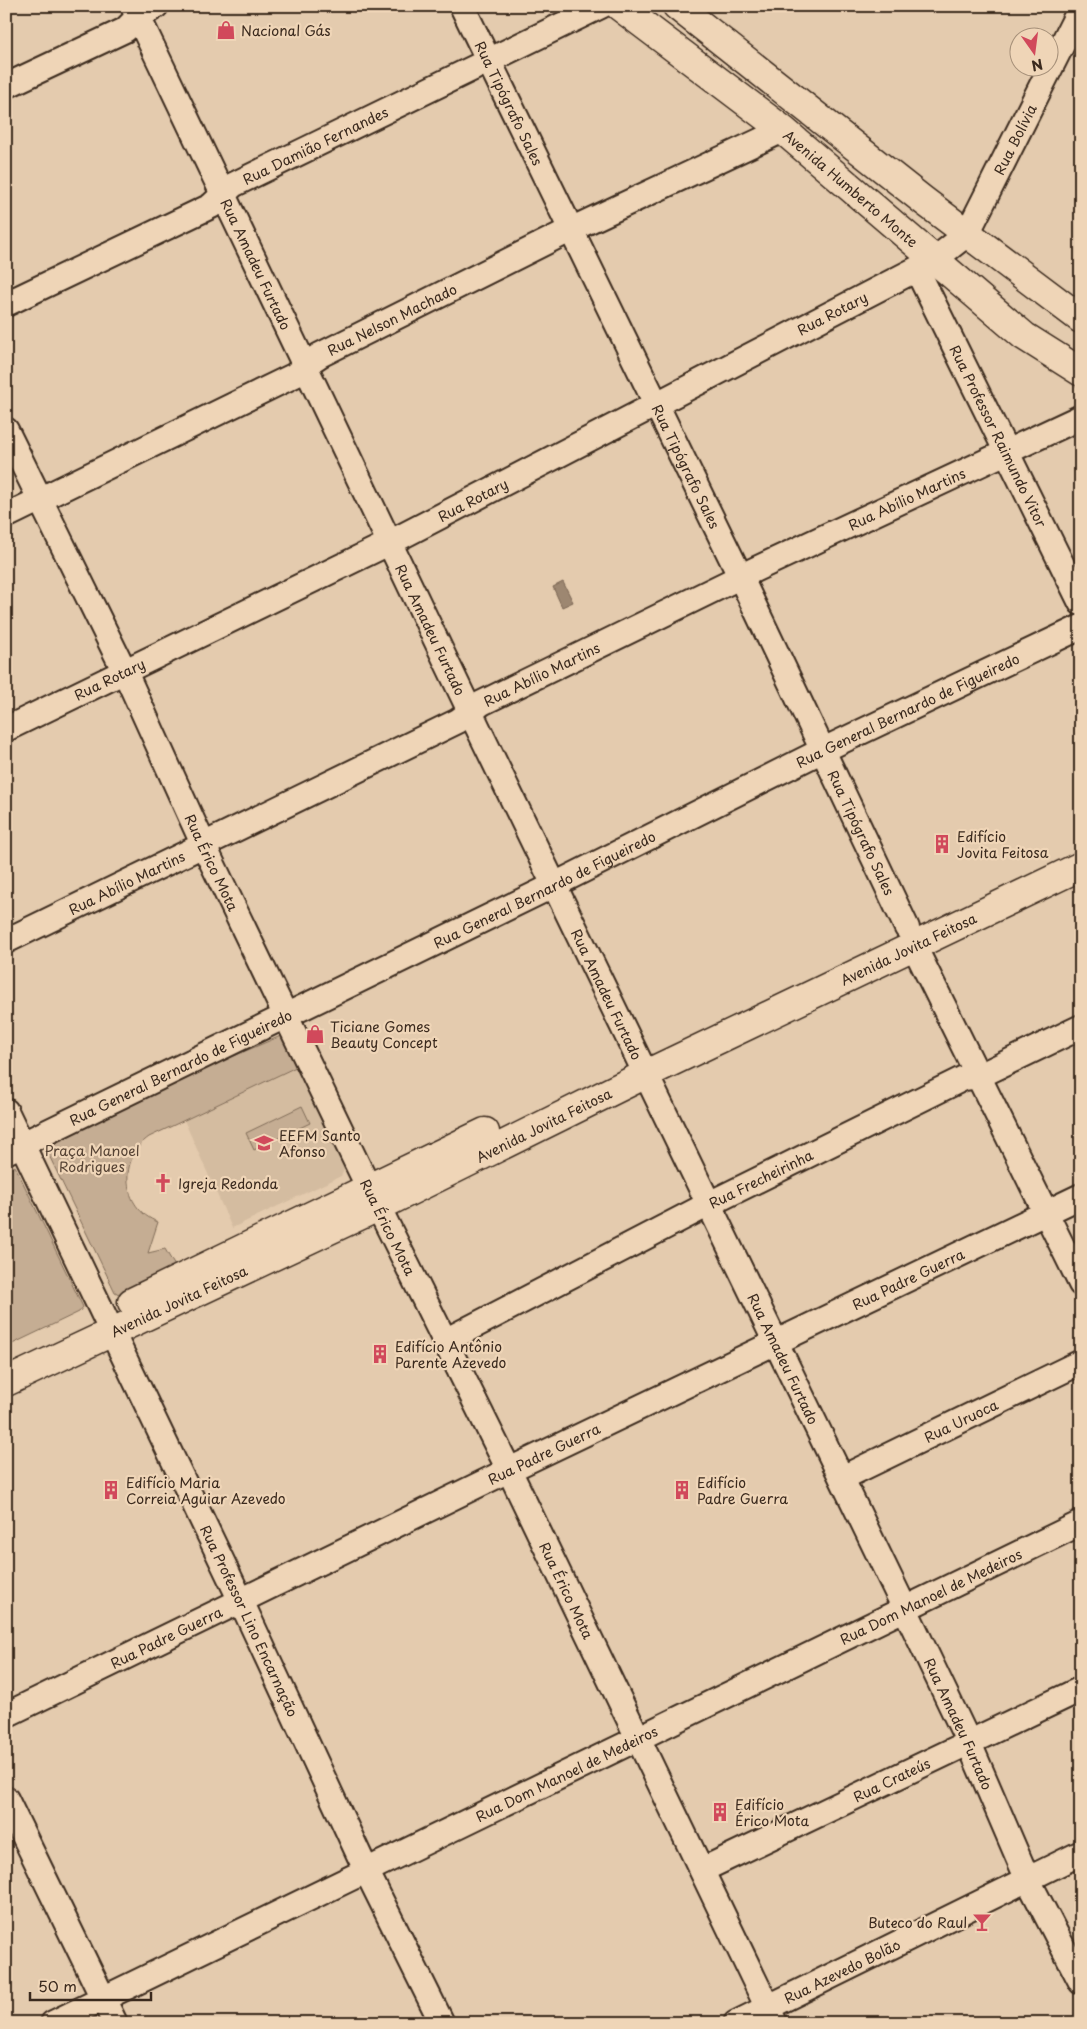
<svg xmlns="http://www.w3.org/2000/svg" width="1087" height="2029" font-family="'Playpen Sans',sans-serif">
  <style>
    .built { fill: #d4bca0 }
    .green { fill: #c5ad93; stroke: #806c58 }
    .water { fill: #9d8771; stroke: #766250 }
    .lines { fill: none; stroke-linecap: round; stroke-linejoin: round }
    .minor-casing { stroke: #3b2a1e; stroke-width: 28 }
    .major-casing { stroke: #3b2a1e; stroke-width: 31 }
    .minor { stroke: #efd5b7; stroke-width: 24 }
    .major { stroke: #efd5b7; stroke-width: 28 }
    .labels { text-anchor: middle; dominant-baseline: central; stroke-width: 4.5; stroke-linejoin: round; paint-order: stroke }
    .poi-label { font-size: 14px; fill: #3b2a1e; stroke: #efd5b7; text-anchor: start }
    .street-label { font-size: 14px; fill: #3b2a1e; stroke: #efd5b7 }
    .park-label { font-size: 14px; fill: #574435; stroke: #efd5b7 }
  </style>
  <rect width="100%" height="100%" fill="#e4cbae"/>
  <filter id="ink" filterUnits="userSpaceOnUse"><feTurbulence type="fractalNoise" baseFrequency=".02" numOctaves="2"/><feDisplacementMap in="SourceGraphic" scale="10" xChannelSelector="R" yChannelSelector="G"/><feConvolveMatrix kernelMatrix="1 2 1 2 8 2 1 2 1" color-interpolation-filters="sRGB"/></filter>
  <g filter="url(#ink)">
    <!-- built -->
    <polygon class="built" points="298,1066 345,1166 344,1170 341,1176 232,1228 184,1120"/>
    <!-- green -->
    <g class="green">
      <path d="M283 1035 298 1066 149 1137C119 1158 120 1208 158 1222L148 1253 165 1249 176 1268 121 1295 115 1292 43 1143 175 1081Z"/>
      <polygon points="302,1106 310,1123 254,1150 246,1133"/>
      <polygon points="15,1166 83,1307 79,1312 6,1347 6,1170"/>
    </g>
    <!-- water -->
    <polygon class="water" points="563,582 573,602 562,607 553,587"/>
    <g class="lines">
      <!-- minor casing -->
      <g class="minor-casing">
        <g id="minor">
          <path id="s1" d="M133 6 478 728 905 1609 969 1743 1027 1878 1081 1982"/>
          <path id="s2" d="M462 6 740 576 907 928"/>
          <polyline points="6,86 125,30 138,17 156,6"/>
          <path id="s3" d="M917 270 1081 603"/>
          <path id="s4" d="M6 304 211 206 233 185 601 6"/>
          <path id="s5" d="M6 430 125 672 204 846 361 1172 509 1470 775 2023"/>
          <path id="s6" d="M6 516 295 375 305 365 320 355 570 230 783 130"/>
          <path id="s7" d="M6 729 389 543 934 260 967 234 1081 7"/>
          <path id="s8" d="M6 941 458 721 482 703 756 569 1081 417"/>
          <polyline points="913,944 1081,1284"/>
          <path id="s9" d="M6 1111 241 1601 366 1870 442 2023"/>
          <path id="s10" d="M6 1152 542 891 821 751 1081 627"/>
          <path id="s11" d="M445 1341 709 1204 964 1078 979 1076 1081 1027"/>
          <path id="s12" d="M842 1478 1081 1362"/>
          <path id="s13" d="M6 1715 509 1470 1081 1196"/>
          <polyline points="6,1799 115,2023"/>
          <path id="s14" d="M702 1870 1081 1689"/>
          <path id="s15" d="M53 2023 1081 1523"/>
          <path id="s16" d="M736 2023 1081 1853"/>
        </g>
      </g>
      <!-- major casing -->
      <g class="major-casing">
        <g id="major">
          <path id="s17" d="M619 6 783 130 1024 336 1081 372"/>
          <polyline points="677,6 924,201 1081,319"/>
          <polyline points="132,1302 485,1132"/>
          <path id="s18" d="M6 1382 378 1207 646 1074 1081 866"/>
        </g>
      </g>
      <!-- minor -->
      <use href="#minor" class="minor"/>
      <!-- major -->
      <use href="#major" class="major"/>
    </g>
  </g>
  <!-- icons -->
  <defs>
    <g id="shop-bare" transform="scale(1.5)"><path d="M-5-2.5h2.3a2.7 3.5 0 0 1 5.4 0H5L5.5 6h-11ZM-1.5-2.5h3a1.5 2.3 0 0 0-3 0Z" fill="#d1495b" stroke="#efd5b7" stroke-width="2.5" paint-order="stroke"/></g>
    <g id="building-bare" transform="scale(1.5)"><path d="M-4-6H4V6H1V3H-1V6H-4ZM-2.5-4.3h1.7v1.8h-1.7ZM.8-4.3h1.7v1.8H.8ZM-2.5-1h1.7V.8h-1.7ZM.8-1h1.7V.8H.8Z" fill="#d1495b" stroke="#efd5b7" stroke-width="2.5" paint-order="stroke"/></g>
    <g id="school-bare" transform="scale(1.5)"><path d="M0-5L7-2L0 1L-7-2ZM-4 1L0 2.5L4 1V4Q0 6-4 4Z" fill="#d1495b" stroke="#efd5b7" stroke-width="2.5" paint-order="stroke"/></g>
    <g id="church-bare" transform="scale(1.5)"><path d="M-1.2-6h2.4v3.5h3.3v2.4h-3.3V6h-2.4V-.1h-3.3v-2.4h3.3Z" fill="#d1495b" stroke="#efd5b7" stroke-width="2.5" paint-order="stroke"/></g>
    <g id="bar-bare" transform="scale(1.5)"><path d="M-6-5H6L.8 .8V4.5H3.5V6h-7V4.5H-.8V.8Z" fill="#d1495b" stroke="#efd5b7" stroke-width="2.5" paint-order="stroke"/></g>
  </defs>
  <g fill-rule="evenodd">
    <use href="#shop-bare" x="226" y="30"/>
    <use href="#building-bare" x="942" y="844"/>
    <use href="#shop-bare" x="315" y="1034"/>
    <use href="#school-bare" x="264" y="1143"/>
    <use href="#church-bare" x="163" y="1183"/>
    <use href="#building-bare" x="380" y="1354"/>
    <use href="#building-bare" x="111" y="1490"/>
    <use href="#building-bare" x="682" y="1490"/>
    <use href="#building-bare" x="720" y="1812"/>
    <use href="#bar-bare" x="982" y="1922"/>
  </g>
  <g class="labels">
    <!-- poi labels -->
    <g class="poi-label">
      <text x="241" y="30">Nacional Gás</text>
      <text x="957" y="836">Edifício<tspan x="957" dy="16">Jovita Feitosa</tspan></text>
      <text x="330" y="1026">Ticiane Gomes<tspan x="330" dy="16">Beauty Concept</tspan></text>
      <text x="279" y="1135">EEFM Santo<tspan x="279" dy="16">Afonso</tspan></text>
      <text x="178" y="1183">Igreja Redonda</text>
      <text x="395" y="1346">Edifício Antônio<tspan x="395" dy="16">Parente Azevedo</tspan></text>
      <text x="126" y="1482">Edifício Maria<tspan x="126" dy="16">Correia Aguiar Azevedo</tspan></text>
      <text x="697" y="1482">Edifício<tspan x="697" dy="16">Padre Guerra</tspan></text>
      <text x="735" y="1804">Edifício<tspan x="735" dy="16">Érico Mota</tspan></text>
      <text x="967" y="1922" text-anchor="end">Buteco do Raul</text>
    </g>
    <!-- street labels -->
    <g class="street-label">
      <text stroke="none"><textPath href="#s2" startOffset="108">Rua Tipógrafo Sales</textPath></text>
      <text stroke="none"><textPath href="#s7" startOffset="1188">Rua Bolívia</textPath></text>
      <text stroke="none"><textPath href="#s4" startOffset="349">Rua Damião Fernandes</textPath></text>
      <text stroke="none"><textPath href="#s17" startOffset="295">Avenida Humberto Monte</textPath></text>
      <text stroke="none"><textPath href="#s1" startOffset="286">Rua Amadeu Furtado</textPath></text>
      <text stroke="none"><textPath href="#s7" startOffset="925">Rua Rotary</textPath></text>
      <text stroke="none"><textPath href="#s6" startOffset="434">Rua Nelson Machado</textPath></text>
      <text stroke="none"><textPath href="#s3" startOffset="185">Rua Professor Raimundo Vitor</textPath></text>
      <text stroke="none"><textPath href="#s2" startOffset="512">Rua Tipógrafo Sales</textPath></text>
      <text stroke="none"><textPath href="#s8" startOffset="1004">Rua Abílio Martins</textPath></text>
      <text stroke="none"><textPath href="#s7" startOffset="520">Rua Rotary</textPath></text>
      <text stroke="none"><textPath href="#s1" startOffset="691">Rua Amadeu Furtado</textPath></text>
      <text stroke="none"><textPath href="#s8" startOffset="599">Rua Abílio Martins</textPath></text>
      <text stroke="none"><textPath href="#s7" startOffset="115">Rua Rotary</textPath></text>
      <text stroke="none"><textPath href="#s10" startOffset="1004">Rua General Bernardo de Figueiredo</textPath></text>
      <text stroke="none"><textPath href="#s2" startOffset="918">Rua Tipógrafo Sales</textPath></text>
      <text stroke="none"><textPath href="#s5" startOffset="479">Rua Érico Mota</textPath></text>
      <text stroke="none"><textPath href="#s8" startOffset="134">Rua Abílio Martins</textPath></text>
      <text stroke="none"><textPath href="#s10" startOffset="599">Rua General Bernardo de Figueiredo</textPath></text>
      <text stroke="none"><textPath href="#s18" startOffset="1001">Avenida Jovita Feitosa</textPath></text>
      <text stroke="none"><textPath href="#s1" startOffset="1096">Rua Amadeu Furtado</textPath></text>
      <text stroke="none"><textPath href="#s10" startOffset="194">Rua General Bernardo de Figueiredo</textPath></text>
      <text stroke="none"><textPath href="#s18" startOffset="596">Avenida Jovita Feitosa</textPath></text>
      <text stroke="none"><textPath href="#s11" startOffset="355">Rua Frecheirinha</textPath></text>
      <text stroke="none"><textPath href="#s5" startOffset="884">Rua Érico Mota</textPath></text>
      <text stroke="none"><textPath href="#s13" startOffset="1002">Rua Padre Guerra</textPath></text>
      <text stroke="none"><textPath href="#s18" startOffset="191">Avenida Jovita Feitosa</textPath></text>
      <text stroke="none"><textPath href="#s1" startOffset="1501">Rua Amadeu Furtado</textPath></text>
      <text stroke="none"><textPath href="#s12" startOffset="132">Rua Uruoca</textPath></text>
      <text stroke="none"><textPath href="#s13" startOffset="598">Rua Padre Guerra</textPath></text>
      <text stroke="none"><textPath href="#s5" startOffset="1289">Rua Érico Mota</textPath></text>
      <text stroke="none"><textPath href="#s15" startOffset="976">Rua Dom Manoel de Medeiros</textPath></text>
      <text stroke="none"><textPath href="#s9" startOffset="565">Rua Professor Lino Encarnação</textPath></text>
      <text stroke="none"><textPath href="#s13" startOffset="178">Rua Padre Guerra</textPath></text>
      <text stroke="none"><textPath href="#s1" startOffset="1906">Rua Amadeu Furtado</textPath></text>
      <text stroke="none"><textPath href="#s15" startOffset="571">Rua Dom Manoel de Medeiros</textPath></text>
      <text stroke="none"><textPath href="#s14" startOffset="210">Rua Crateús</textPath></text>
      <text stroke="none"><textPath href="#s16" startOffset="118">Rua Azevedo Bolão</textPath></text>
    </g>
    <!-- park labels -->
    <g class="park-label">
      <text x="92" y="1150">Praça Manoel<tspan x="92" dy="16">Rodrigues</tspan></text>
    </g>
  </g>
  <!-- margin -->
  <rect width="1087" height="2029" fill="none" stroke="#efd5b7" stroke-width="25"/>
  <rect x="12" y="12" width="1062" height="2004" fill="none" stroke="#3b2a1e" stroke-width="2" filter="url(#ink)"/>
  <!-- north arrow -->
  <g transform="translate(1034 52) rotate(166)"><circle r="24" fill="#efd5b7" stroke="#a7917a"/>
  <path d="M0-4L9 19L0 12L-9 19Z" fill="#d1495b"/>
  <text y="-8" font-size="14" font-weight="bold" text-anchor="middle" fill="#3b2a1e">N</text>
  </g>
  <!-- scale -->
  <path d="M30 1992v8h121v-8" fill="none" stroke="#3b2a1e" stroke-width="2.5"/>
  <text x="38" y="1992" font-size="15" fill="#3b2a1e" stroke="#efd5b7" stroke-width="4" paint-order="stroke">50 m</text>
</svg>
